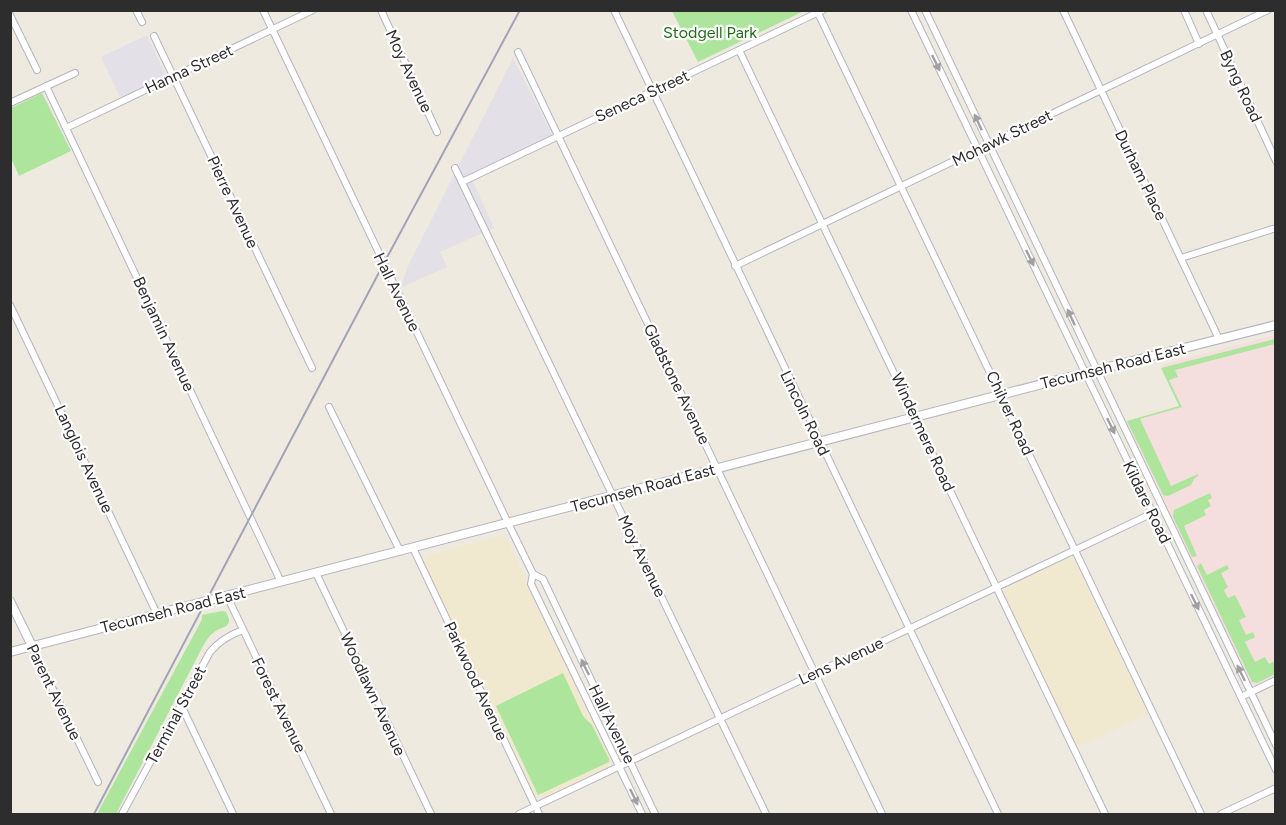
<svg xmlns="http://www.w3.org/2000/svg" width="1286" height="825" font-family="Figtree,sans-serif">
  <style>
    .industrial { fill: #e3e0e7 }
    .education { fill: #f0e9d0 }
    .medical { fill: #f5dfde }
    .green { fill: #ade59d }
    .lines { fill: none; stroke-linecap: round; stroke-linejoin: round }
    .minor-casing { stroke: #b3b4c1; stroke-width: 8 }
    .tertiary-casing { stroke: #b3b4c1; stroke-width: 10 }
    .secondary-casing { stroke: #b3b4c1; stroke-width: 10 }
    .minor { stroke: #fff; stroke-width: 6 }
    .tertiary { stroke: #fff; stroke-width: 8 }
    .secondary { stroke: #fff; stroke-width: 8 }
    .rail { stroke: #a2a3b7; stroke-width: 2 }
    .oneway { fill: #a0a0a0 }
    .labels { text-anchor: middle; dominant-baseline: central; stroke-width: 4.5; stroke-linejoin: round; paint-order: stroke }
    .park-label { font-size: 16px; fill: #226d1a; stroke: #fff }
    .street-label { font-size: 16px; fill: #2d2d2d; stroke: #fff }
  </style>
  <rect width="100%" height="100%" fill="#efeae0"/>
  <!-- industrial -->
  <g class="industrial">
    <polygon points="147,35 166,76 121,99 101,57"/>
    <polygon points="513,58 553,136 470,175 494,228 440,252 447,267 400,288 409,264"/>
  </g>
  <!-- education -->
  <g class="education">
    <polygon points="499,536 506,538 610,755 612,763 607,769 546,797 537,797 532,791 424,565 426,556"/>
    <polygon points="1072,558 1077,565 1148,714 1077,748 1003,594 1005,588 1062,560"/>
  </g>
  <!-- medical -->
  <polygon class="medical" points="1275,335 1275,676 1257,685 1250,684 1126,423 1182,407 1162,365"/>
  <!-- green -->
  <g class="green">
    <polygon points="672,11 804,11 698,62"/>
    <polygon points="42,93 71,151 19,176 11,158 11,108"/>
    <polygon points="1275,339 1275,344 1175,370 1178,377 1169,380 1182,407 1140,419 1171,486 1198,474 1198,476 1194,479 1191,485 1168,496 1163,495 1127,421 1179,406 1161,368"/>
    <polygon points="1210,493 1212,498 1208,500 1211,506 1204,510 1206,515 1184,526 1197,556 1192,557 1173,517 1174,510"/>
    <polygon points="1201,563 1207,575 1227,565 1229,569 1221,573 1228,587 1224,590 1228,598 1235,595 1246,617 1239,620 1246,635 1253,632 1255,637 1245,642 1255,662 1265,657 1269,664 1275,661 1275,674 1257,683 1252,682 1197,566"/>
    <path d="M222 611 226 612C235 629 222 625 213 633 209 636 206 641 203 646L117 812 119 813 118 814H97L199 625 202 619V615Z"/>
    <polygon points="563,673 583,716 592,725 609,759 609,762 538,795 496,706"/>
  </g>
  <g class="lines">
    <!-- minor casing -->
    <g class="minor-casing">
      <g id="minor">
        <polyline points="136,10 142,22"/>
        <polyline points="263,10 508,523 533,574 543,579 655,814"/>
        <polyline points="381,10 437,132"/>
        <polyline points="614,10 998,814"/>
        <polyline points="911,10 1276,770"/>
        <polyline points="925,10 1276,745"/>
        <polyline points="1063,10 1219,339"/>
        <polyline points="1184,10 1199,44"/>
        <polyline points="1206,10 1276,161"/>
        <polyline points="818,13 1201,814"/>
        <polyline points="10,15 37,70"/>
        <polyline points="154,36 312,368"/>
        <polyline points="739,50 1105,814"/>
        <polyline points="518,52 882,814"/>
        <polyline points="46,86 281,582"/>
        <polyline points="10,103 75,73"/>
        <polyline points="66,128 313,10"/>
        <polyline points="455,168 766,814"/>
        <polyline points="462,182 823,10"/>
        <polyline points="1181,258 1276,228"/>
        <polyline points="735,266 1268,10"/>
        <polyline points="10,305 157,614"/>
        <polyline points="329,407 400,551"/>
        <polyline points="413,548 539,814"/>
        <polyline points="316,573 431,814"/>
        <polyline points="533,574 531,584 642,814"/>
        <polyline points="227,596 331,814"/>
        <polyline points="32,646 98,782"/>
        <polyline points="1241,697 1276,680"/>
        <polyline points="181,705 233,814"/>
        <path d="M122 814 210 652C219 641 229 635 243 630"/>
        <polyline points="519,814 1155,512"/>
        <polyline points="1221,814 1276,788"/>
      </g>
    </g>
    <!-- tertiary casing -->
    <g class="tertiary-casing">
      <polyline id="tertiary" points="10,601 32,646"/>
    </g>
    <!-- secondary casing -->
    <g class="secondary-casing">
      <polyline id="secondary" points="10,652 1096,370 1276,325"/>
    </g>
    <!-- minor -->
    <use href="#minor" class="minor"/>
    <!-- tertiary -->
    <use href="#tertiary" class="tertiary"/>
    <!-- secondary -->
    <use href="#secondary" class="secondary"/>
    <!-- rail -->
    <polyline class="rail" points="94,814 384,263 520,10"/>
  </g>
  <!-- one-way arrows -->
  <defs><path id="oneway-solid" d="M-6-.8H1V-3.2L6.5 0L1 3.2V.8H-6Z" transform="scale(1.5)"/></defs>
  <g class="oneway">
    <use href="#oneway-solid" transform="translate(936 63) rotate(64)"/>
    <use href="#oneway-solid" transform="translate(978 122) rotate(-115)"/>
    <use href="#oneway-solid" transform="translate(1030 258) rotate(64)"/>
    <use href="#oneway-solid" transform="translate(1071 317) rotate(-115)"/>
    <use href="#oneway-solid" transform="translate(1111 426) rotate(64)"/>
    <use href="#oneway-solid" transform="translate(1195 602) rotate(64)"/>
    <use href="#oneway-solid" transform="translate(585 667) rotate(-116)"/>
    <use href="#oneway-solid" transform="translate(1241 673) rotate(-116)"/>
    <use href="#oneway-solid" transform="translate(634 797) rotate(64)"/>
  </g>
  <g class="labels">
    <!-- park labels -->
    <g class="park-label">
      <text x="710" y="32">Stodgell Park</text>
    </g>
    <!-- street labels -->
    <g class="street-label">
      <text transform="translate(189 69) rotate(-25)">Hanna Street</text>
      <text transform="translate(409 71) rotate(65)">Moy Avenue</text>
      <text transform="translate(1241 86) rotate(65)">Byng Road</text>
      <text transform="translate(642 96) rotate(-25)">Seneca Street</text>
      <text transform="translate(1002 138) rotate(-26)">Mohawk Street</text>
      <text transform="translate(1141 175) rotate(64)">Durham Place</text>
      <text transform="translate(233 202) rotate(65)">Pierre Avenue</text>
      <text transform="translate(397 292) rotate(64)">Hall Avenue</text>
      <text transform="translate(164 334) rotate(65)">Benjamin Avenue</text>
      <text transform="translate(1113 366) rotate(-14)">Tecumseh Road East</text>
      <text transform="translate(677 384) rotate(64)">Gladstone Avenue</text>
      <text transform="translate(805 413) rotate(64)">Lincoln Road</text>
      <text transform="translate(1010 413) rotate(65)">Chilver Road</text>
      <text transform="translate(923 432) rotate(65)">Windermere Road</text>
      <text transform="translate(84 459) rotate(65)">Langlois Avenue</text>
      <text transform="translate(643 488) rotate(-15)">Tecumseh Road East</text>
      <text transform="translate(1147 502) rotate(64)">Kildare Road</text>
      <text transform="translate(642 556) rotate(64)">Moy Avenue</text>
      <text transform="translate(173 610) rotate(-14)">Tecumseh Road East</text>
      <text transform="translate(841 661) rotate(-25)">Lens Avenue</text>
      <text transform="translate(476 681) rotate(65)">Parkwood Avenue</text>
      <text transform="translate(54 692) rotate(64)">Parent Avenue</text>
      <text transform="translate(373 694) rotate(65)">Woodlawn Avenue</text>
      <text transform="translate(279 705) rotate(64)">Forest Avenue</text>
      <text transform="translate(176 715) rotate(-62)">Terminal Street</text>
      <text transform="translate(612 724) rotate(64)">Hall Avenue</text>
    </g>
  </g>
  <!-- border -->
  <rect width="1286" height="825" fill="none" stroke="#2d2d2d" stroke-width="24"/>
</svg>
